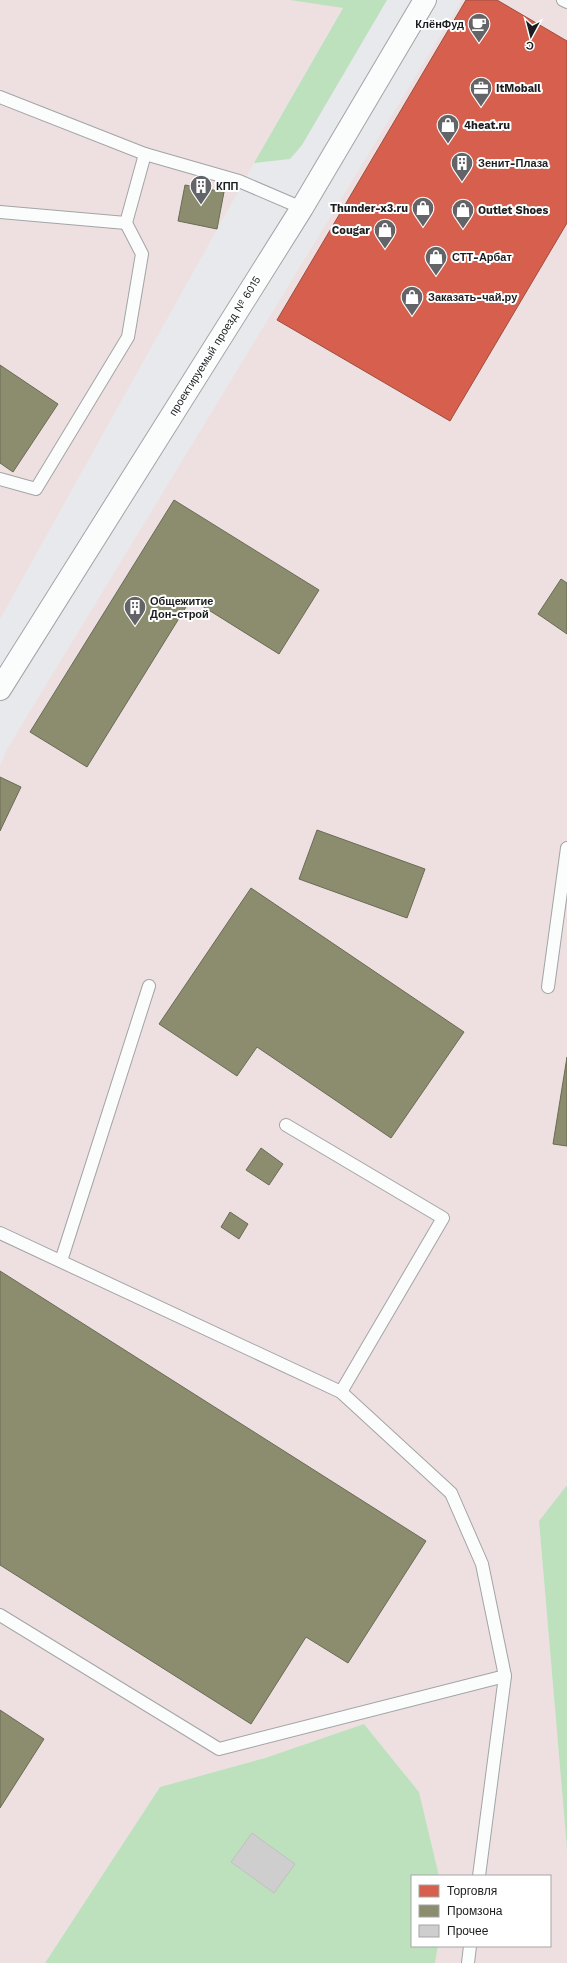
<svg xmlns="http://www.w3.org/2000/svg" width="567" height="1963" font-family="'Work Sans',sans-serif">
  <style>
    .industrial { fill: #eee0e0 }
    .green { fill: #bee1bd }
    .shops { fill: #d6604d; stroke: #9e4c3f }
    .industry { fill: #8c8c6e; stroke: #6a6b56 }
    .building { fill: #cececf; stroke: #c0c0c1 }
    .lines { fill: none; stroke-linecap: round; stroke-linejoin: round }
    .lane-casing { stroke: #a2a4a6; stroke-width: 14 }
    .secondary-casing { stroke: #a2a4a6; stroke-width: 24 }
    .lane { stroke: #fbfcfc; stroke-width: 12 }
    .secondary { stroke: #fbfcfc; stroke-width: 22 }
    .labels { text-anchor: middle; dominant-baseline: central; stroke-width: 4; stroke-linejoin: round; paint-order: stroke }
    .poi-label { font-size: 11px; font-weight: bold; fill: #1c1d1f; stroke: #fff; text-anchor: start }
    .street-label { font-size: 11px; fill: #1c1d1f; stroke: #fff }
  </style>
  <rect width="100%" height="100%" fill="#e7e9ec"/>
  <!-- industrial -->
  <g class="industrial">
    <polygon points="0,0 290,0 343,7 254,163 0,619"/>
    <polygon points="462,0 567,0 567,1485 539,1521 567,1849 567,1963 435,1963 438,1946 550,1946 550,1876 439,1876 419,1792 364,1724 265,1758 160,1787 45,1963 0,1963 0,766 7,749"/>
  </g>
  <!-- green -->
  <g class="green">
    <polygon points="290,0 387,0 302,145 290,159 254,163 343,8"/>
    <polygon points="567,1485 567,1849 539,1521"/>
    <polygon points="364,1724 419,1792 439,1876 412,1876 412,1946 438,1946 435,1963 45,1963 160,1787 265,1758"/>
  </g>
  <!-- shops -->
  <polygon class="shops" points="466,0 497,0 567,41 567,223 450,421 277,320"/>
  <!-- industry -->
  <g class="industry">
    <polygon points="185,185 224,192 217,229 178,221"/>
    <polygon points="0,365 58,404 13,472 0,463"/>
    <polygon points="174,500 319,590 279,654 191,599 87,767 30,732"/>
    <polygon points="561,579 567,583 567,634 538,614"/>
    <polygon points="0,777 21,787 0,831"/>
    <polygon points="317,830 425,869 407,918 299,879"/>
    <polygon points="251,888 464,1032 391,1138 257,1047 237,1076 159,1024"/>
    <polygon points="567,1057 567,1146 553,1144"/>
    <polygon points="261,1148 283,1164 269,1185 246,1170"/>
    <polygon points="230,1212 248,1224 239,1239 221,1227"/>
    <polygon points="0,1271 426,1541 348,1663 306,1637 251,1724 0,1565"/>
    <polygon points="0,1710 44,1739 0,1808"/>
  </g>
  <!-- building -->
  <polygon class="building" points="252,1833 295,1864 274,1893 231,1862"/>
  <g class="lines">
    <!-- lane casing -->
    <g class="lane-casing">
      <g id="lane">
        <polyline points="563,0 567,2"/>
        <polyline points="0,97 145,154"/>
        <polyline points="0,212 126,223"/>
        <polyline points="0,479 36,489 128,337 142,254 126,223 145,154 239,181 302,208"/>
        <polyline points="548,987 567,848"/>
        <polyline points="0,1233 341,1392 443,1218 286,1125"/>
        <polyline points="61,1261 149,986"/>
        <polyline points="341,1392 451,1493 482,1564 505,1676 479,1876"/>
        <polyline points="0,1615 219,1749 505,1676"/>
        <polyline points="468,1963 470,1946"/>
      </g>
    </g>
    <!-- secondary casing -->
    <g class="secondary-casing">
      <polyline id="secondary" points="0,689 302,208 425,0"/>
    </g>
    <!-- lane -->
    <use href="#lane" class="lane"/>
    <!-- secondary -->
    <use href="#secondary" class="secondary"/>
  </g>
  <!-- icons -->
  <defs>
    <g id="cafe-pin" transform="scale(1.15)"><path d="M0 17L-7.5 6A9.5 9.5 0 1 1 7.5 6Z" fill="#636467" stroke="#fff"/><path d="M-5.5-4.5H6V0H3Q3 3.5 0 3.5H-2.5Q-5.5 3.5-5.5 0ZM3-3.2v2h1.7v-2ZM-6 4.5H4V6H-6Z" fill="#fff"/></g>
    <g id="office-pin" transform="scale(1.15)"><path d="M0 17L-7.5 6A9.5 9.5 0 1 1 7.5 6Z" fill="#636467" stroke="#fff"/><path d="M-6-3h4V-5.5h4V-3h4V5H-6ZM-1-4.5V-3h2v-1.5ZM-6 0V1H6V0Z" fill="#fff"/></g>
    <g id="shop-pin" transform="scale(1.15)"><path d="M0 17L-7.5 6A9.5 9.5 0 1 1 7.5 6Z" fill="#636467" stroke="#fff"/><path d="M-5-2.5h2.3a2.7 3.5 0 0 1 5.4 0H5L5.5 6h-11ZM-1.5-2.5h3a1.5 2.3 0 0 0-3 0Z" fill="#fff"/></g>
    <g id="building-pin" transform="scale(1.15)"><path d="M0 17L-7.5 6A9.5 9.5 0 1 1 7.5 6Z" fill="#636467" stroke="#fff"/><path d="M-4-6H4V6H1V3H-1V6H-4ZM-2.5-4.3h1.7v1.8h-1.7ZM.8-4.3h1.7v1.8H.8ZM-2.5-1h1.7V.8h-1.7ZM.8-1h1.7V.8H.8Z" fill="#fff"/></g>
  </defs>
  <g fill-rule="evenodd">
    <use href="#cafe-pin" x="479" y="24"/>
    <use href="#office-pin" x="481" y="88"/>
    <use href="#shop-pin" x="448" y="125"/>
    <use href="#building-pin" x="462" y="163"/>
    <use href="#building-pin" x="201" y="186"/>
    <use href="#shop-pin" x="423" y="208"/>
    <use href="#shop-pin" x="463" y="210"/>
    <use href="#shop-pin" x="385" y="230"/>
    <use href="#shop-pin" x="436" y="257"/>
    <use href="#shop-pin" x="412" y="297"/>
    <use href="#building-pin" x="135" y="607"/>
  </g>
  <g class="labels">
    <!-- poi labels -->
    <g class="poi-label">
      <text x="464" y="24" text-anchor="end">КлёнФуд</text>
      <text x="496" y="88">ItMobail</text>
      <text x="464" y="125">4heat.ru</text>
      <text x="478" y="163">Зенит-Плаза</text>
      <text x="216" y="186">КПП</text>
      <text x="408" y="208" text-anchor="end">Thunder-x3.ru</text>
      <text x="478" y="210">Outlet Shoes</text>
      <text x="370" y="230" text-anchor="end">Cougar</text>
      <text x="452" y="257">СТТ-Арбат</text>
      <text x="428" y="297">Заказать-чай.ру</text>
      <text x="150" y="601">Общежитие<tspan x="150" dy="13">Дон-строй</tspan></text>
    </g>
    <!-- street labels -->
    <g class="street-label">
      <text transform="translate(215 346) rotate(-58)">проектируемый проезд № 6015</text>
    </g>
  </g>
  <!-- legend -->
  <rect x="411" y="1875" width="140" height="72" fill="#ffffff" stroke="#a4a5a5"/>
  <rect x="419" y="1885" width="20" height="12" fill="#d6604d" stroke="#a4a5a5"/>
  <text x="447" y="1895" font-size="12" fill="#1c1d1f">Торговля</text>
  <rect x="419" y="1905" width="20" height="12" fill="#8c8c6e" stroke="#a4a5a5"/>
  <text x="447" y="1915" font-size="12" fill="#1c1d1f">Промзона</text>
  <rect x="419" y="1925" width="20" height="12" fill="#cececf" stroke="#a4a5a5"/>
  <text x="447" y="1935" font-size="12" fill="#1c1d1f">Прочее</text>
  <!-- north arrow -->
  <g transform="translate(531 36) rotate(187)" stroke="#ffffff" stroke-width="3" paint-order="stroke">
  <path d="M0-3L7 15L0 10L-7 15Z" fill="#1c1d1f"/>
  <text y="-6" font-size="11" font-weight="bold" text-anchor="middle" fill="#1c1d1f">С</text>
  </g>
</svg>
